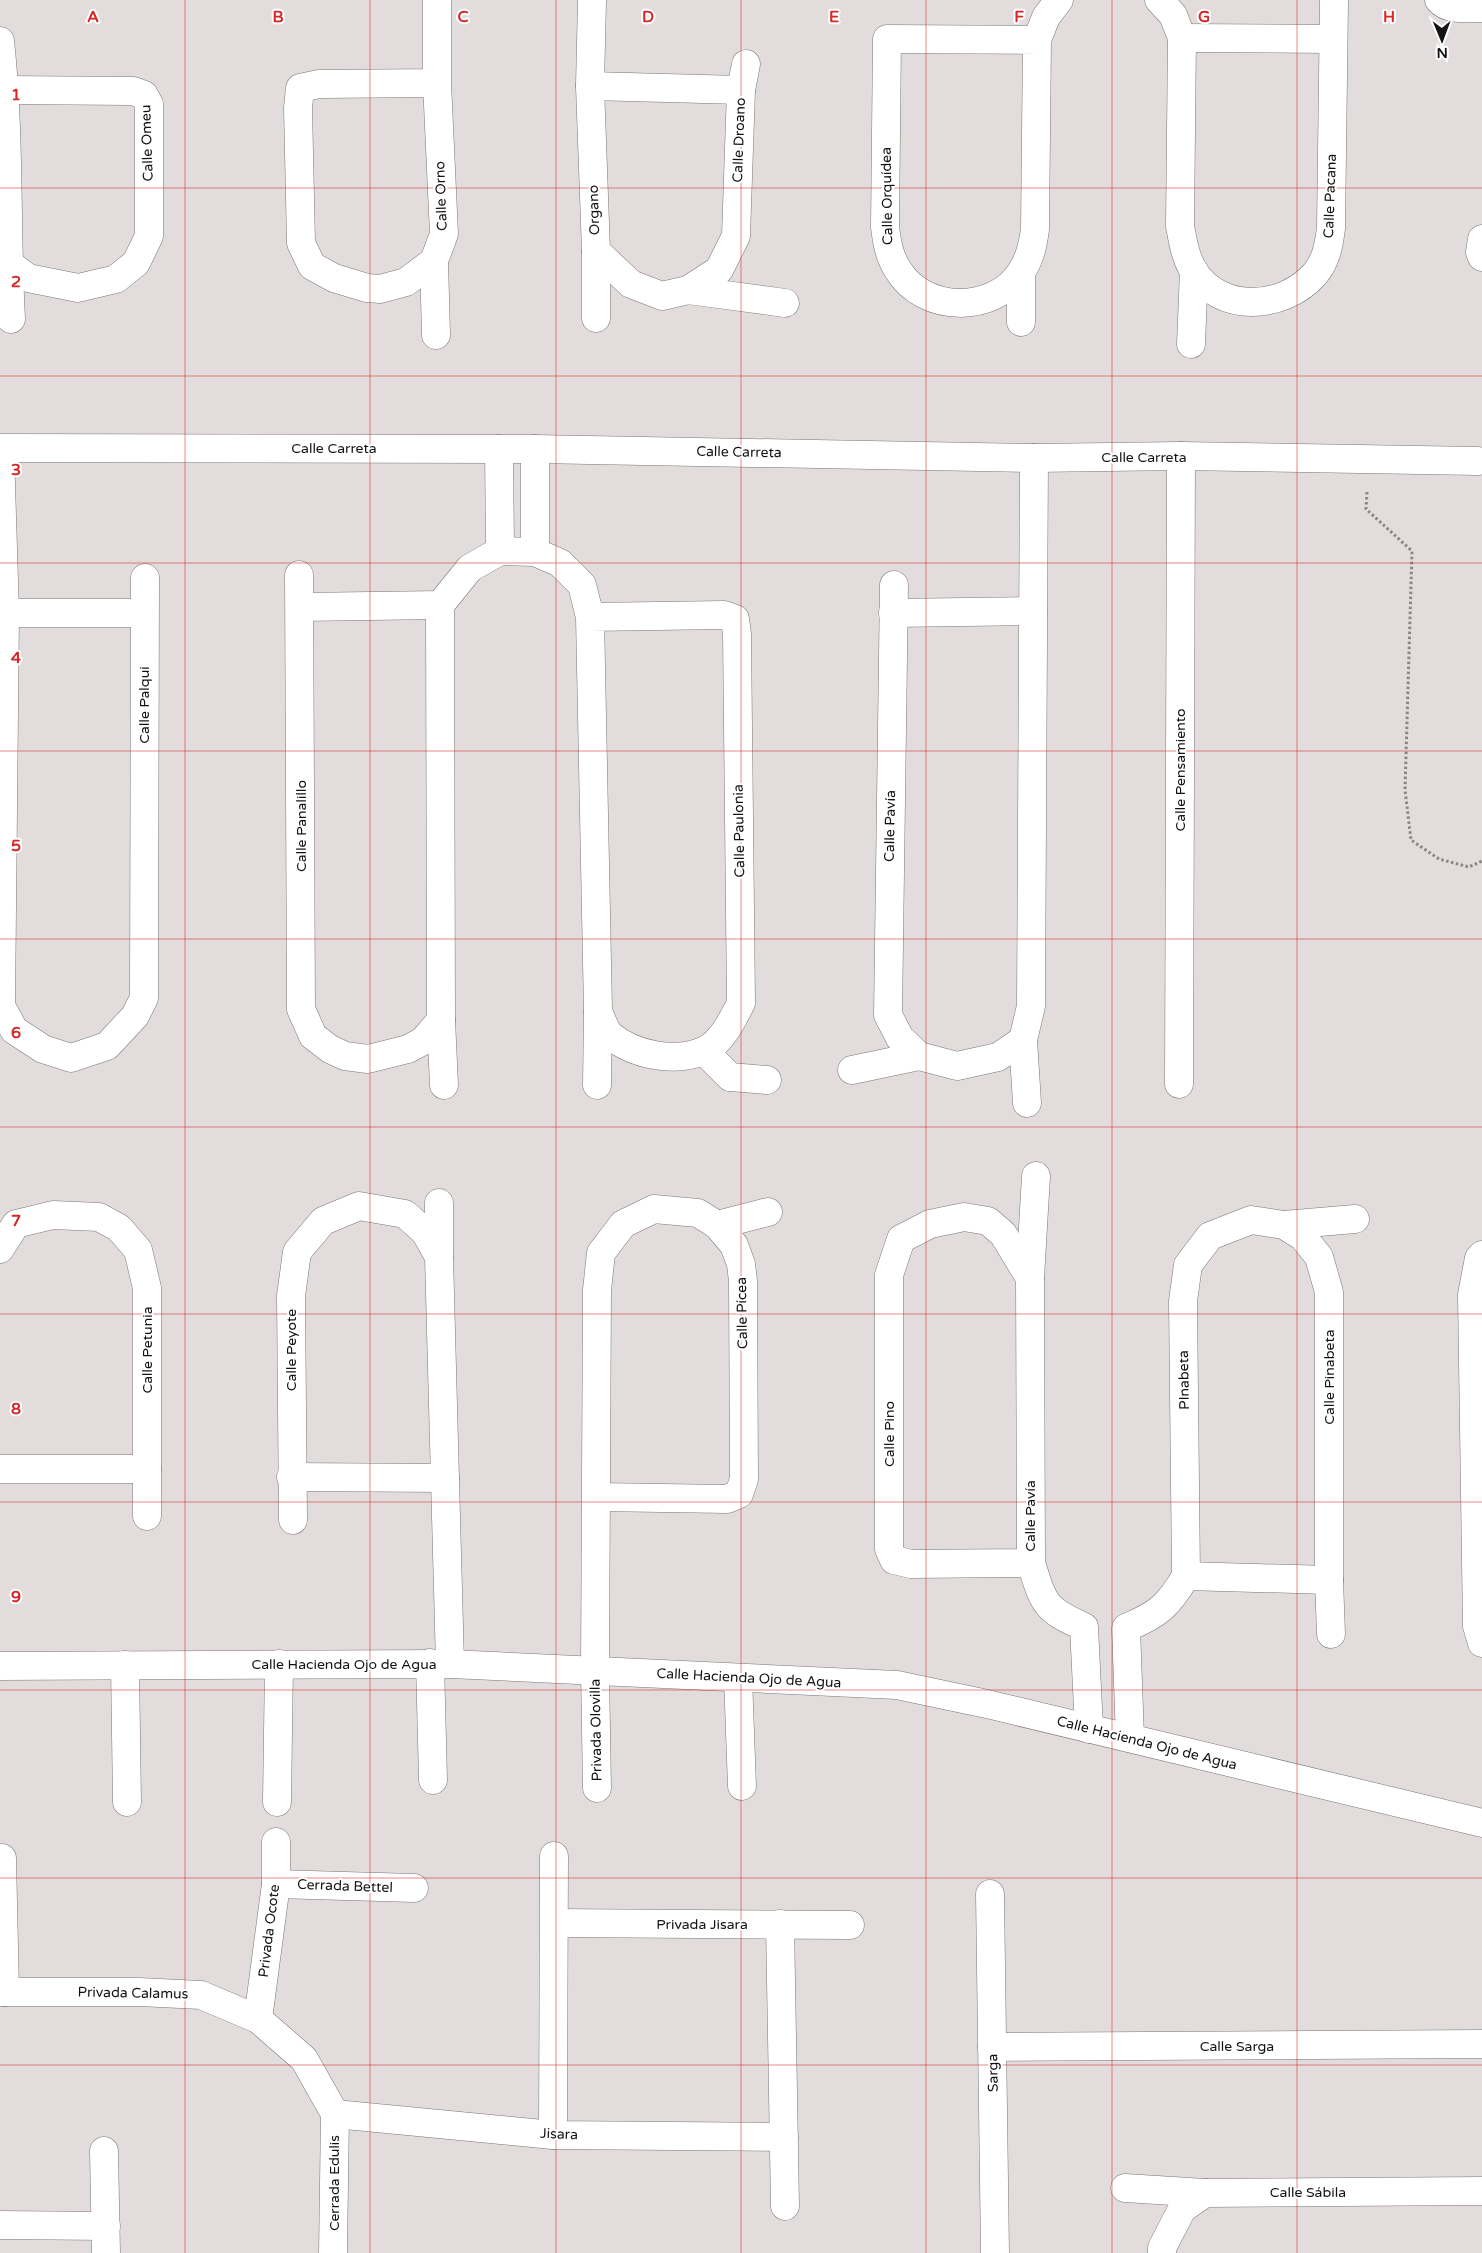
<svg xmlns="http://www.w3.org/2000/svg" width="1482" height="2253" font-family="'Varela Round',sans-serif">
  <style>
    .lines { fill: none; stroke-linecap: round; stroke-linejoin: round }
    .street-casing { stroke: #7b7675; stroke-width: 29 }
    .secondary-casing { stroke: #7b7675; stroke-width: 29 }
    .path { stroke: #898685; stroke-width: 3; stroke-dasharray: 2.5 2.5; stroke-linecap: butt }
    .street { stroke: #fff; stroke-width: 28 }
    .secondary { stroke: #fff; stroke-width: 28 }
    .grid { fill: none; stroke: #d62828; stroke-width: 1; stroke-opacity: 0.55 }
    .labels { text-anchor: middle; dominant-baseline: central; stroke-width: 4; stroke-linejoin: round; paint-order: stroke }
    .street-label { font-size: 14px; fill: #141212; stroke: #fff }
    .grid-label { font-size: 16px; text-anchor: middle; font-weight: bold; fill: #d62828; stroke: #fff; stroke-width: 4; stroke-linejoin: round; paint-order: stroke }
  </style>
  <rect width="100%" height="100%" fill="#e2dddc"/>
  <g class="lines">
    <!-- street casing -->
    <g class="street-casing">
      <g id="street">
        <polyline points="437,0 437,83 444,234 434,261 406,282 380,289 367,288 334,278 312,266 301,243 298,108 300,88 319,84 437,83"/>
        <polyline points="592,0 590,86 596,251 631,284 662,296 688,290 719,270 736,236 741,90 746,64"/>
        <path d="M1159 0 1173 15 1182 38 1180 226C1183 242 1185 256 1193 270 1220 314 1283 310 1315 274 1326 261 1329 245 1331 228L1334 2"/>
        <path d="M1439 0C1448 11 1469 8 1482 8"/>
        <polyline points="1182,38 1333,39"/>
        <path d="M1037 40 887 39 885 227C887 243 889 256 898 270 924 313 994 314 1021 272 1030 259 1033 245 1035 229L1037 40 1046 17 1059 0"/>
        <path d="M0 41C10 133 6 226 11 319"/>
        <polyline points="590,86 741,90"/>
        <polyline points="5,90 133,91 144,95 149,104 149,236 136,263 116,279 78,288 28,278 8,263"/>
        <polyline points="1482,239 1480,252 1482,257"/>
        <polyline points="434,261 436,335"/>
        <polyline points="688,290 785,303"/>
        <polyline points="596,318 596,251"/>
        <polyline points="1021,322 1021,273"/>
        <polyline points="1191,344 1194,271"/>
        <polyline points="0,448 535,449 1034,458 1181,456 1478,461"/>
        <polyline points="499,449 500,551"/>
        <polyline points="535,449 535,552"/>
        <polyline points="0,452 5,613 1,1006 14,1030 43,1049 71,1058 107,1046 135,1016 144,998 145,578"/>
        <path d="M299 575 301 1009 313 1036 330 1049 345 1056 368 1059 408 1049 423 1041 441 1020 440 605 470 568 500 551 535 552 560 563 582 585 590 617 598 1011C601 1018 605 1030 610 1035 633 1055 675 1063 703 1051 721 1044 733 1019 741 1003L737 634 735 619 724 615 590 617"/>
        <polyline points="894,585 888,1015 900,1038 919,1056 957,1066 998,1057 1023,1040 1031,1006 1034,458"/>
        <polyline points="300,607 440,605"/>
        <polyline points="5,613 144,613"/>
        <polyline points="893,613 1033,611"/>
        <polyline points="441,1020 444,1085"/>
        <polyline points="1023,1040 1027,1103"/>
        <polyline points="704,1051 730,1077 767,1080"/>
        <polyline points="852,1070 919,1056"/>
        <polyline points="1179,1084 1181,456"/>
        <polyline points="597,1085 598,1013"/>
        <polyline points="439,1203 439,1256"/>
        <polyline points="717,1225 768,1212"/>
        <polyline points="1284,1225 1355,1219"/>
        <polyline points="0,1249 16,1224 53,1215 99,1217 119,1228 138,1250 147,1288 147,1516"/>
        <polyline points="1482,1255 1479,1258 1472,1295 1477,1626 1482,1643"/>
        <polyline points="1030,1278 1036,1176"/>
        <polyline points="0,1469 147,1469"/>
        <polyline points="291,1477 445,1478"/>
        <polyline points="597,1497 727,1499 739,1494 744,1479 743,1281 741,1264 734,1245 717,1225 698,1213 654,1209 623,1224 601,1253 597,1290 595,1671 597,1788"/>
        <polyline points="293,1520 291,1296 297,1252 323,1221 359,1206 405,1214 425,1232 439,1257 450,1664"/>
        <path d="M1031 1563 911 1564 894 1560 889 1549V1275L901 1239 930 1224 964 1217 988 1221 1003 1234 1030 1278 1031 1563C1044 1604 1044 1609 1084 1627L1089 1729"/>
        <polyline points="1186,1576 1183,1301 1188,1265 1210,1236 1251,1220 1284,1225 1303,1237 1319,1257 1329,1292 1329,1580 1331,1634"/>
        <polyline points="1186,1576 1329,1580"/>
        <polyline points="430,1663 433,1780"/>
        <polyline points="125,1665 127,1802"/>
        <polyline points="738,1678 742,1786"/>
        <path d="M1130 1738 1126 1628C1159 1614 1168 1606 1186 1576"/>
        <polyline points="277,1802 279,1664"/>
        <polyline points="2,1858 5,1992"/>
        <polyline points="276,1884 414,1888"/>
        <polyline points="990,1894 995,2253"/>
        <polyline points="555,1923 850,1925"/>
        <polyline points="780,1924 785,2206"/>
        <polyline points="0,1992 139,1992 201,1995 258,2019 304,2059 335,2114 333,2253"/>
        <polyline points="258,2019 276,1884 276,1842"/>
        <polyline points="992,2047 1482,2044"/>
        <polyline points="335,2114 553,2135 784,2137"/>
        <polyline points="553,2135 554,1856"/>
        <polyline points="104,2151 106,2253"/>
        <polyline points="1125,2188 1205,2193"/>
        <polyline points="0,2225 106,2226"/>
        <polyline points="1162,2253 1162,2248 1182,2209 1205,2193 1482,2191"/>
      </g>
    </g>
    <!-- secondary casing -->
    <g class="secondary-casing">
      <polyline id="secondary" points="0,1666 450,1664 897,1685 987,1704 1482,1823"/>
    </g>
    <!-- path -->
    <polyline class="path" points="1367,492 1366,509 1412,551 1405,790 1411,840 1439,859 1469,867 1482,861"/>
    <!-- street -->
    <use href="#street" class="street"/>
    <!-- secondary -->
    <use href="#secondary" class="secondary"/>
  </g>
  <!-- grid -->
  <path class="grid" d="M185 0V2253M370 0V2253M556 0V2253M741 0V2253M926 0V2253M1112 0V2253M1297 0V2253M0 188H1482M0 376H1482M0 563H1482M0 751H1482M0 939H1482M0 1127H1482M0 1314H1482M0 1502H1482M0 1690H1482M0 1878H1482M0 2065H1482"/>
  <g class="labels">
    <!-- street labels -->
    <g class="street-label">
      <text transform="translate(739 140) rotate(-88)">Calle Droano</text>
      <text transform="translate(147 143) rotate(-92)">Calle Omeu</text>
      <text transform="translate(441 196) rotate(-92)">Calle Orno</text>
      <text transform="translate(887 196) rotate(-91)">Calle Orquídea</text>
      <text transform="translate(1330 196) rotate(-88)">Calle Pacana</text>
      <text transform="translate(594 210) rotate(-92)">Organo</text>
      <text x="334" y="448">Calle Carreta</text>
      <text transform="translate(739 452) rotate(1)">Calle Carreta</text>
      <text x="1144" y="457">Calle Carreta</text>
      <text transform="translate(144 705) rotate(-90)">Calle Palqui</text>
      <text transform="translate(1180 770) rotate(-90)">Calle Pensamiento</text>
      <text transform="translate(301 826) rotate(-90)">Calle Panalillo</text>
      <text transform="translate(890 826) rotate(-89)">Calle Pavía</text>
      <text transform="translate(739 831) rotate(-91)">Calle Paulonia</text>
      <text transform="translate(742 1313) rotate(-91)">Calle Pícea</text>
      <text transform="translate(147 1350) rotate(-90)">Calle Petunia</text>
      <text transform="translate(291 1350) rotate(-90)">Calle Peyote</text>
      <text transform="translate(1329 1377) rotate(-90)">Calle Pinabeta</text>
      <text transform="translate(1184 1380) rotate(-91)">PInabeta</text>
      <text transform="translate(889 1434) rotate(-90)">Calle Pino</text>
      <text transform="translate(1030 1516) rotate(-90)">Calle Pavía</text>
      <text x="344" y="1664">Calle Hacienda Ojo de Agua</text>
      <text transform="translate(749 1678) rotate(3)">Calle Hacienda Ojo de Agua</text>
      <text transform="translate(596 1730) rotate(-91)">Privada Olovilla</text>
      <text transform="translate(1147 1743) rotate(14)">Calle Hacienda Ojo de Agua</text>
      <text transform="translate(345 1886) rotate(2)">Cerrada Bettel</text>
      <text x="702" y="1924">Privada Jisara</text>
      <text transform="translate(269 1931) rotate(-83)">Privada Ocote</text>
      <text transform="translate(133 1993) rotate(1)">Privada Calamus</text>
      <text x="1237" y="2046">Calle Sarga</text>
      <text transform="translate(993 2073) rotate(-91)">Sarga</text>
      <text transform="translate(559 2134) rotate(2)">Jisara</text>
      <text transform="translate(334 2183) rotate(-90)">Cerrada Edulis</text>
      <text x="1308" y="2192">Calle Sábila</text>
    </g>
  </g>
  <g class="grid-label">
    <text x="93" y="22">A</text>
    <text x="278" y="22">B</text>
    <text x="463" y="22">C</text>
    <text x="648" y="22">D</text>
    <text x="834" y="22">E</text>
    <text x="1019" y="22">F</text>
    <text x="1204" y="22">G</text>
    <text x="1389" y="22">H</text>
    <text x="16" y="100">1</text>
    <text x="16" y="287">2</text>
    <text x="16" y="475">3</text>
    <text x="16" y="663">4</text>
    <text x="16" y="851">5</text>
    <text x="16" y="1038">6</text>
    <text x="16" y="1226">7</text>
    <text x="16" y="1414">8</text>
    <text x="16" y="1602">9</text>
  </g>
  <!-- north arrow -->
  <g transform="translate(1442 40) rotate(179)" stroke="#ffffff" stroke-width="4" paint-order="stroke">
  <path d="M0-4L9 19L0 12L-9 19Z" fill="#141212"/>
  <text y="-8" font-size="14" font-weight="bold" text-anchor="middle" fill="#141212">N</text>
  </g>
</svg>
